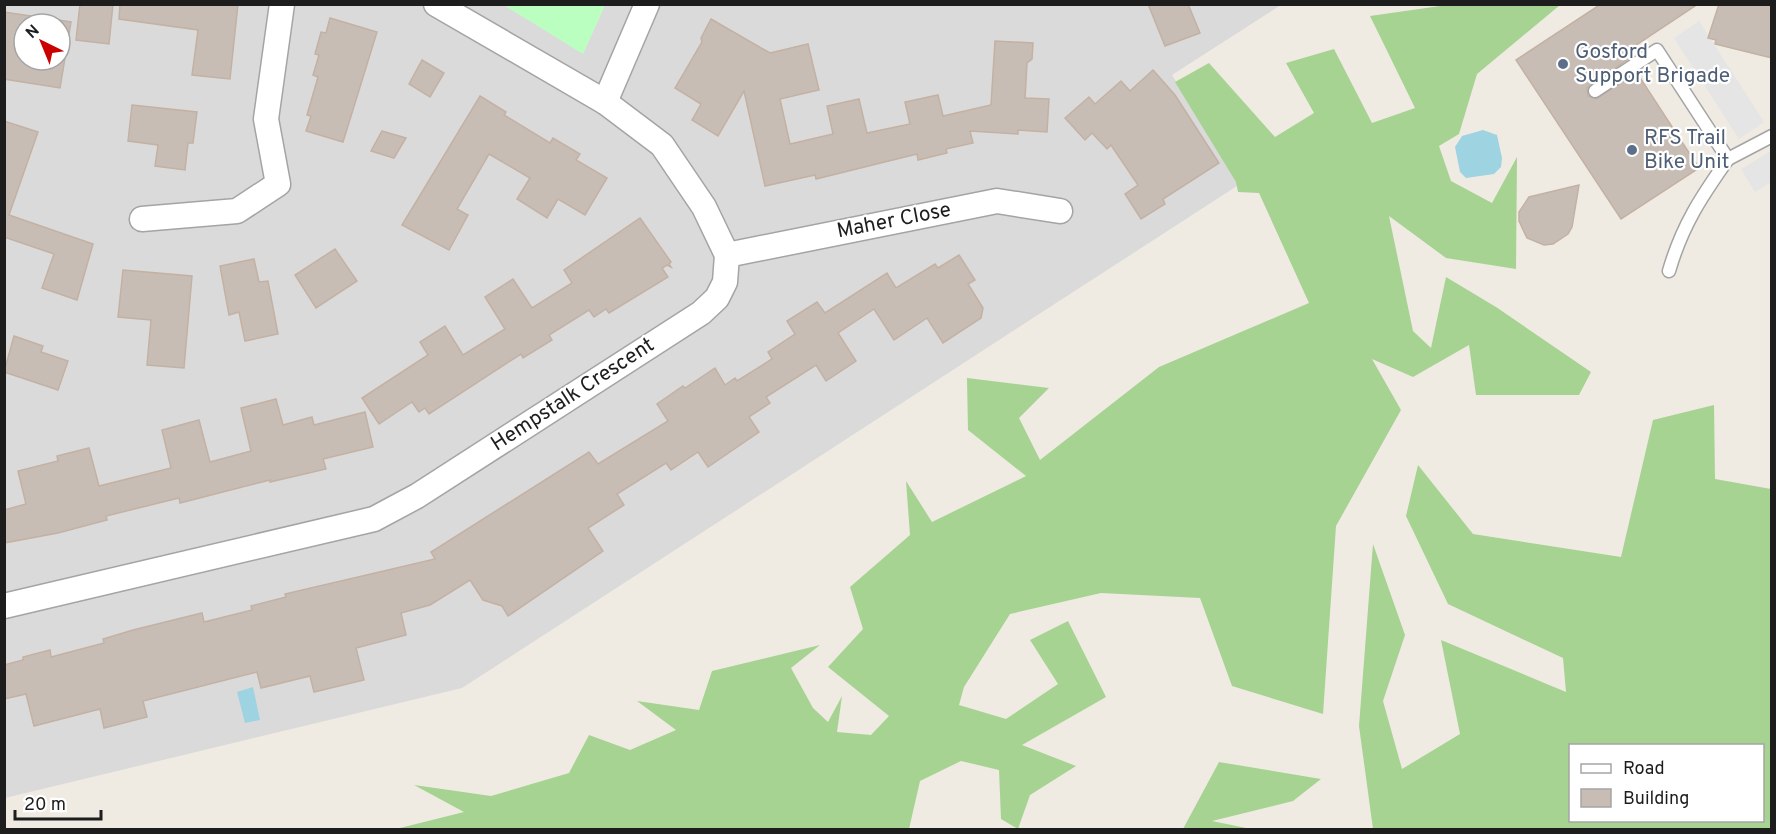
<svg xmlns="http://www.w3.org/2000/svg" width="1776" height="834" font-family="Overpass,sans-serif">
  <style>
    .residential { fill: #dbdada; fill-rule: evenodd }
    .forest { fill: #a6d392; fill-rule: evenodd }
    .park { fill: #baffbf }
    .parking { fill: #e5e5e5 }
    .water { fill: #9ed3e2 }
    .building { fill: #c8bdb5; stroke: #c3b1a3; stroke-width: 1.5; fill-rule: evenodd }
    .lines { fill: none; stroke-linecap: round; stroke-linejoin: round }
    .service-casing { stroke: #a4a4a4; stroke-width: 15 }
    .minor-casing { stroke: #a4a4a4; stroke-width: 27 }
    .service { stroke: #fff; stroke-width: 12 }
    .minor { stroke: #fff; stroke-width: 24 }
    .service-dot { fill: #5c6f8a; stroke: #fff; stroke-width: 2 }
    .labels { text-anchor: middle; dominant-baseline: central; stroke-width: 4.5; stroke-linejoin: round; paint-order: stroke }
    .service-label { font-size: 21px; fill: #4e5e75; stroke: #fff; text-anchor: start }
    .street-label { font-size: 21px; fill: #1d1d1d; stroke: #fff }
  </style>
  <rect width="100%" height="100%" fill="#efebe2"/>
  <!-- residential -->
  <path class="residential" d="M4 5H504L583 53 605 5H1281L1172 75 1240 184 462 688 5 798ZM24 24H60V60H24Z"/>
  <!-- forest -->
  <g class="forest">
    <polygon points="1447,5 1560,5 1477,74 1459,134 1439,146 1451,181 1492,203 1517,157 1516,269 1446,258 1389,216 1413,331 1431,348 1446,277 1496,307 1591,372 1579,395 1476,395 1469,345 1413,377 1372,359 1401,410 1336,526 1323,714 1232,686 1200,598 1101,593 1010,614 964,687 959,705 1006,719 1058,684 1030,640 1068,621 1106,697 1022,745 1076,766 1030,795 1018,829 1001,819 999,770 961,761 920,781 909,829 396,829 464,812 414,785 491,796 569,773 589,735 630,750 676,730 637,701 699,710 712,671 820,645 791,668 813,708 828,722 842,696 837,732 871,735 889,716 828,667 863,629 850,587 910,535 906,481 932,522 1026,476 968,430 967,378 1049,388 1019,418 1040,460 1159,367 1309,303 1259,193 1238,192 1236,182 1175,82 1209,63 1275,137 1314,113 1286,63 1334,49 1372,123 1415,108 1370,16"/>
    <path d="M1714 405 1715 479 1771 489V829H1373L1359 726 1373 544 1405 635 1383 701 1402 769 1460 734 1441 640 1566 692 1563 658 1448 604 1406 516 1418 465 1473 534 1621 557 1653 420ZM1570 746H1762V820H1570Z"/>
    <polygon points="1219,762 1321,779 1293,801 1212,821 1251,829 1183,829"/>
  </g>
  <!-- park -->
  <polygon class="park" points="504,5 605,5 583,54"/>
  <!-- parking -->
  <g class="parking">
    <polygon points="1699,21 1764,122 1739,139 1674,38"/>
    <polygon points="1771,151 1771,182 1755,192 1741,169"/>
  </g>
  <!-- water -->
  <g class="water">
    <polygon points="1483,130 1497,135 1502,158 1501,167 1494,174 1466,178 1460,172 1455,147 1462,136"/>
    <polygon points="253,687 260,720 245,723 237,692"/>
  </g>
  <!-- building -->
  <g class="building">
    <polygon points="80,4 113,4 109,44 76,40"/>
    <polygon points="120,4 238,4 230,79 192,75 198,30 119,19"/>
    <polygon points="1148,4 1188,4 1200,33 1165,46"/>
    <polygon points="1601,4 1698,4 1624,53 1628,59 1587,88 1588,96 1596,99 1637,73 1699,168 1621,219 1516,60"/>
    <polygon points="1719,4 1772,4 1772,58 1715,44 1716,40 1708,38"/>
    <path d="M4 12 71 22 60 88 4 79ZM24 24H60V60H24Z"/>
    <polygon points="330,18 377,32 343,142 306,131 311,116 307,115 318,77 313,75 319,55 315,54 321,32 326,33"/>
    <polygon points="711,19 770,53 808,44 819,90 780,99 790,144 833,134 827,106 859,99 867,133 910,124 905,102 938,95 943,116 991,105 995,41 1033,43 1032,59 1027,63 1025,98 1049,99 1047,132 1018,130 1018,134 970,131 973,143 946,149 947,153 918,160 917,154 816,179 815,175 765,186 744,91 718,136 692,120 701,104 675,88 702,42 701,38"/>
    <polygon points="422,60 444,73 430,97 409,84"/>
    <polygon points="1153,70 1175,95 1219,163 1163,199 1165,204 1141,219 1125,194 1138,185 1111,145 1107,149 1092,133 1085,140 1065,118 1089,97 1095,104 1121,81 1130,91"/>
    <polygon points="480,96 506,112 504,115 550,143 553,138 580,154 576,160 607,178 585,215 558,199 547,218 517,199 530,178 489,154 457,209 468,215 449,250 402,225"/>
    <polygon points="132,105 197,112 193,143 188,143 185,170 155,166 158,145 128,141"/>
    <polygon points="4,121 38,132 9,215 93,244 77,300 42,288 54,254 4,237"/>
    <polygon points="382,131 406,138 394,158 371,151"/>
    <polygon points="1579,185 1572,227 1568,234 1553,244 1544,245 1527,238 1519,221 1519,212 1529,197"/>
    <polygon points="640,218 671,262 669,264 671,267 667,265 662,268 668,277 609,313 606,309 594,317 589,310 549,335 552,340 523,358 521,354 429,414 425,408 419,412 412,402 379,424 362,398 428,355 420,342 445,326 463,355 505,329 485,297 513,279 532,308 572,283 564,270"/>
    <polygon points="335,249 357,281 316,308 295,275"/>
    <polygon points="959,255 975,280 968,284 983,308 981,318 943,343 927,318 894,340 874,309 838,333 856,361 826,381 816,365 766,397 770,403 749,417 759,432 708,467 698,452 671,470 666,463 617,494 624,505 588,528 603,551 508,616 502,606 483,600 470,580 430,605 401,613 406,635 356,648 364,680 314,692 310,676 261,688 257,672 143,701 147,717 104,728 100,709 34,726 26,694 4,699 4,665 23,660 23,657 50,650 51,657 104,643 103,639 133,630 202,613 204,622 252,610 251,606 286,597 285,594 435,559 431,552 589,452 598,464 668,421 657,404 683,386 685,388 715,368 725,385 735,378 737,381 772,359 768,352 795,334 787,321 817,302 825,313 887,273 896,288 935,264 938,268"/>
    <polygon points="254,259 259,282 268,281 278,334 245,341 239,312 229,315 220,266"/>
    <polygon points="123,270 192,276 184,368 147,365 151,320 118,317"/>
    <polygon points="14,336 43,346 41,352 68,361 58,390 4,372"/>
    <polygon points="276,399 283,425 312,417 314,425 365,412 373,447 323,459 326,469 270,482 270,480 180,503 179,498 106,516 107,520 58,533 4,543 4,510 26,504 18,471 58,461 57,456 89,448 99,486 171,468 162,430 199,420 210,462 251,451 241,408"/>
  </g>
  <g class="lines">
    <!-- service casing -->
    <g class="service-casing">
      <g id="service">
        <polyline points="1595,91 1657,50 1728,159 1772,136"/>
        <path d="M1669 271C1682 226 1701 197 1728 159"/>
      </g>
    </g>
    <!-- minor casing -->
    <g class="minor-casing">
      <g id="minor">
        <polyline points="605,102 647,4"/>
        <polyline points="142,219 237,211 278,184 266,119 282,4"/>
        <polyline points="727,255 997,201 1060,211"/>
        <polyline points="4,606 374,519 417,496 701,313 717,298 725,282 727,255 704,207 662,145 605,102 436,4"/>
      </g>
    </g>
    <!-- service -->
    <use href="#service" class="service"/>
    <!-- minor -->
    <use href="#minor" class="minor"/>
  </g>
  <!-- markers -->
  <g class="service-dot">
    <circle cx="1563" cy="64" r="6"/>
    <circle cx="1632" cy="150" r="6"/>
  </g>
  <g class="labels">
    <!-- service labels -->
    <g class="service-label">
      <text x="1575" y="52">Gosford<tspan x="1575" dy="24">Support Brigade</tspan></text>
      <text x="1644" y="138">RFS Trail<tspan x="1644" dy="24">Bike Unit</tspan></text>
    </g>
    <!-- street labels -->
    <g class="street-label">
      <text transform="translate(894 221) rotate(-11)">Maher Close</text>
      <text transform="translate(573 395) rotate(-33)">Hempstalk Crescent</text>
    </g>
  </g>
  <!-- border -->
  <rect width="1776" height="834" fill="none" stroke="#1d1d1d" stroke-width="12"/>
  <!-- legend -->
  <rect x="1569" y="744" width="195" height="78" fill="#ffffff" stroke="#a5a5a5" stroke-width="1.5"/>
  <rect x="1581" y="764" width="30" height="9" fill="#ffffff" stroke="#a5a5a5" stroke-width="1.5"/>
  <text x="1623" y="774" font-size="18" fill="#1d1d1d">Road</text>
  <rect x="1581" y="789" width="30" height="18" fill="#c8bdb5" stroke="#a5a5a5" stroke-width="1.5"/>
  <text x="1623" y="804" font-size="18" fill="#1d1d1d">Building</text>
  <!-- north arrow -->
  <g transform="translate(42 42) rotate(317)"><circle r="28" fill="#ffffff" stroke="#a5a5a5" stroke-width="1.5"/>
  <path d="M0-4.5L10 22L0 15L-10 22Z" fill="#ca0001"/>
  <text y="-9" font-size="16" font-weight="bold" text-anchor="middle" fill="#1d1d1d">N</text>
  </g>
  <!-- scale -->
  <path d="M15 810v9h86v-9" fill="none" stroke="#1d1d1d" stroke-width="3"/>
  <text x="24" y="810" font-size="18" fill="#1d1d1d" stroke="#ffffff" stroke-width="4.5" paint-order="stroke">20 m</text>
</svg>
